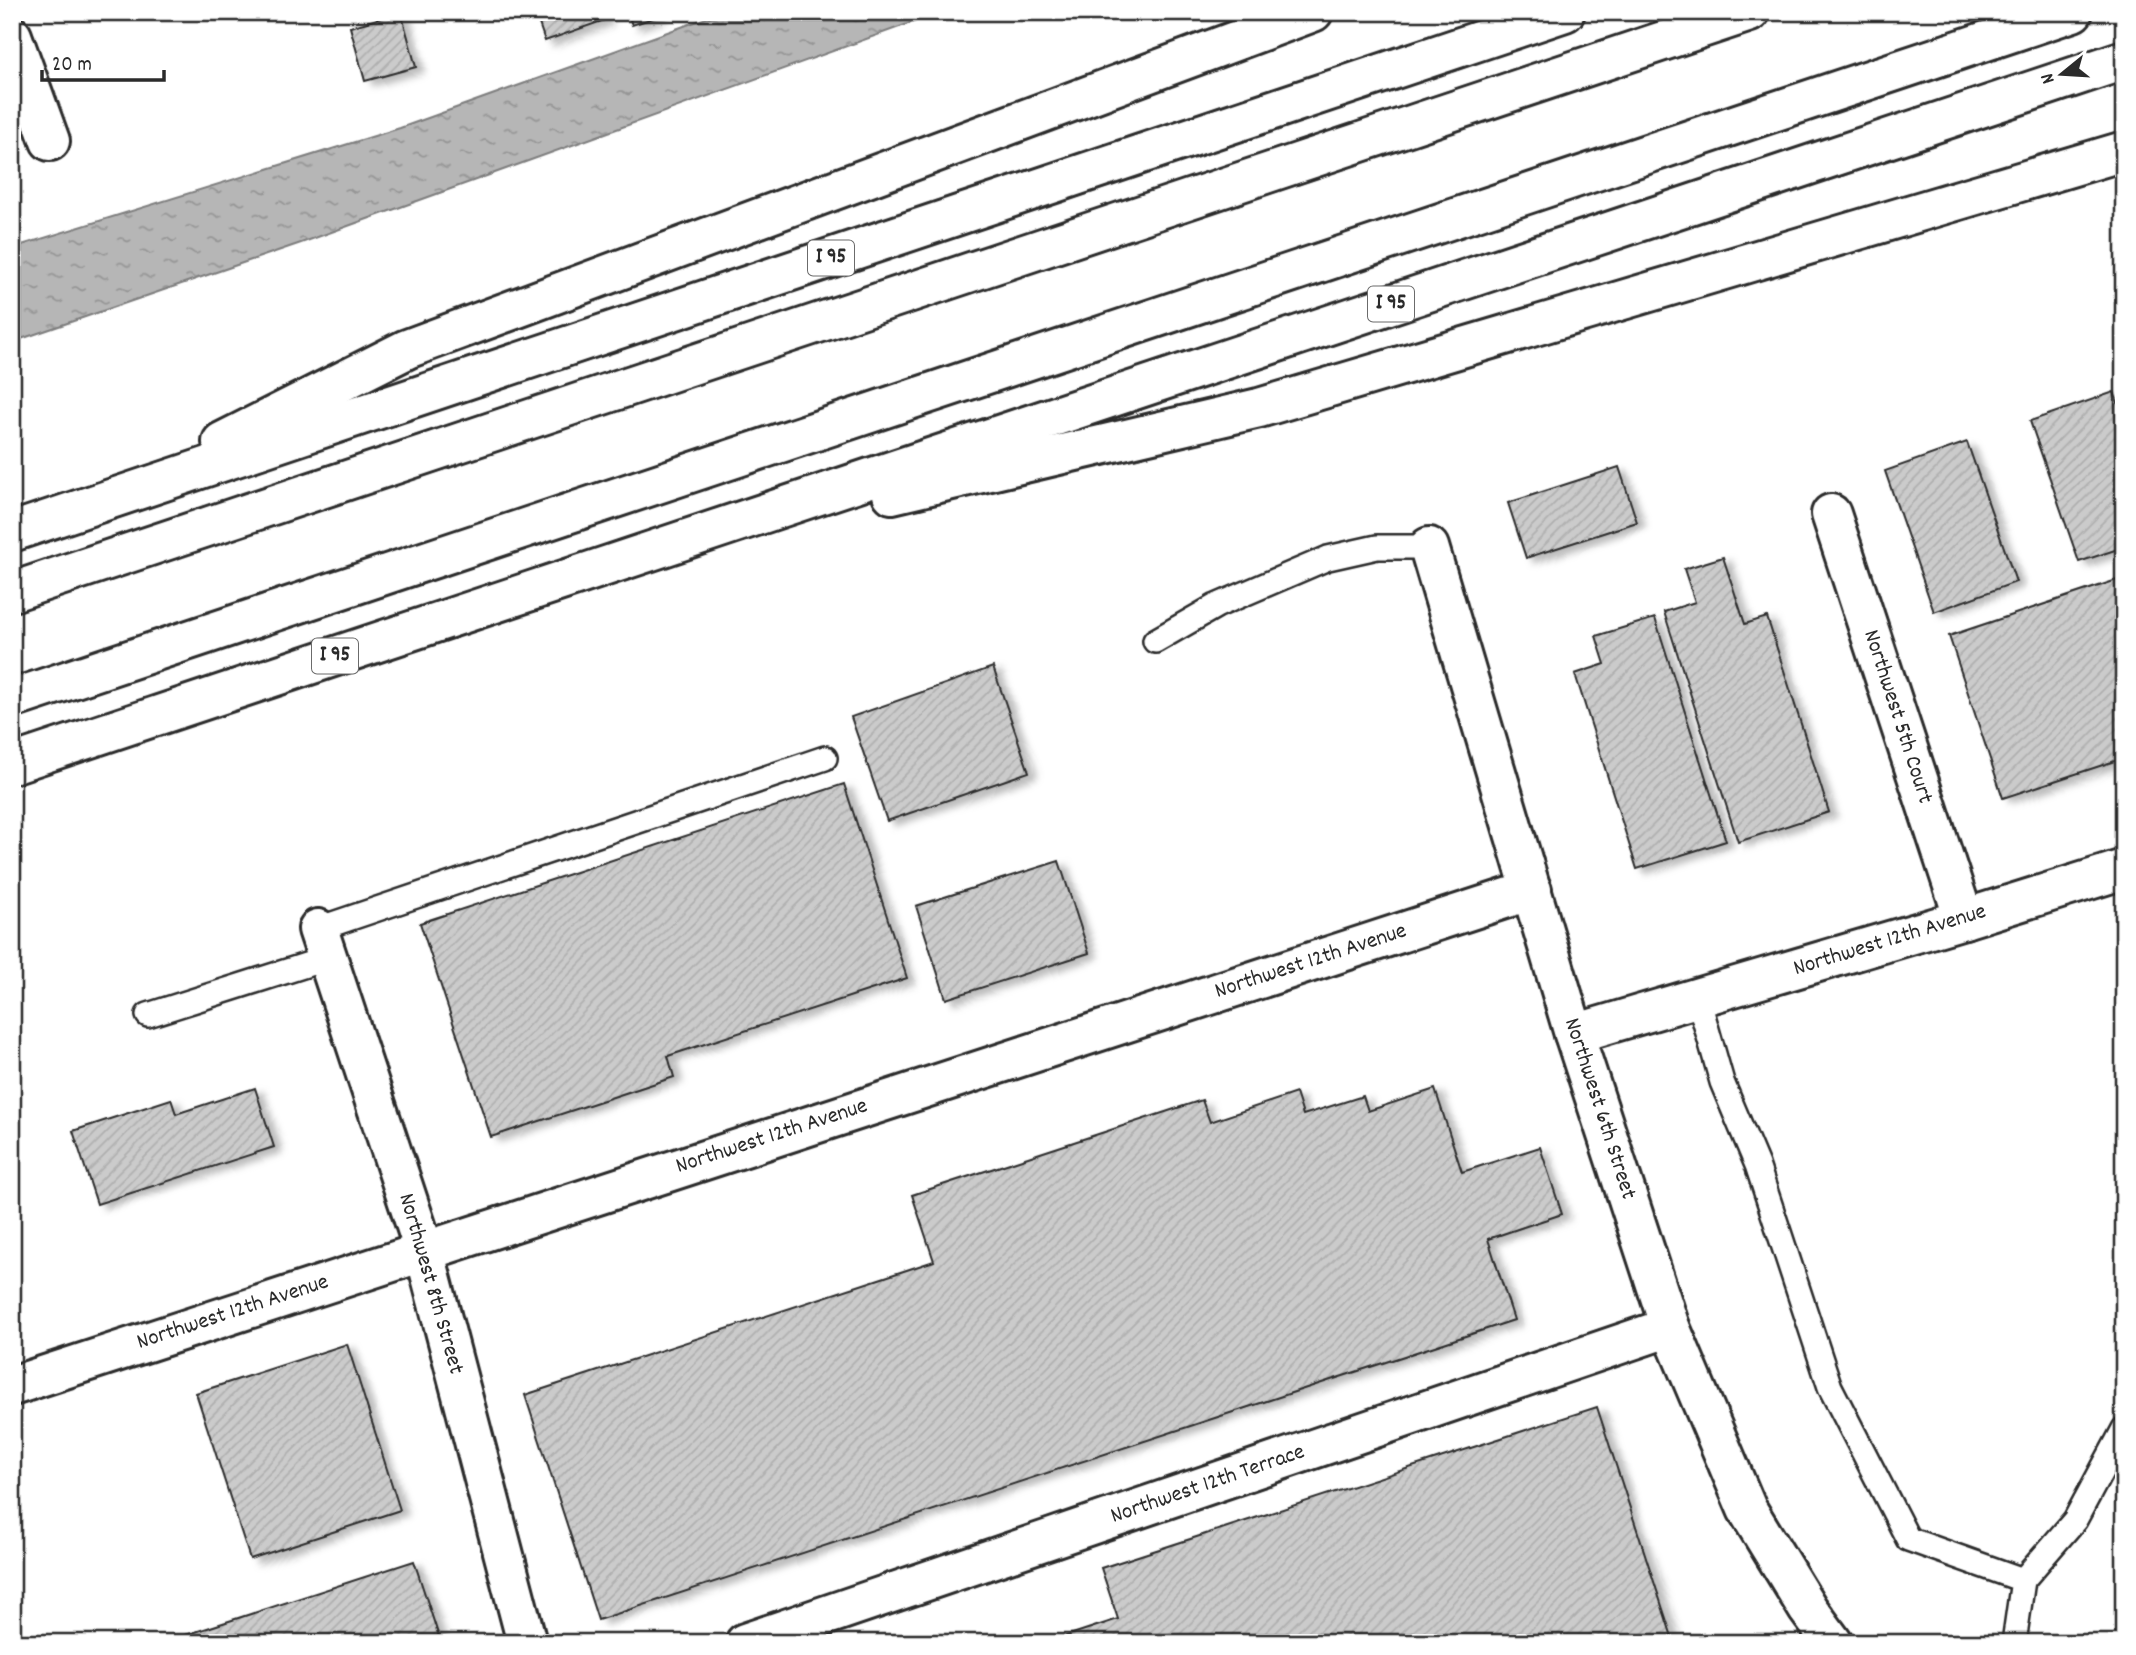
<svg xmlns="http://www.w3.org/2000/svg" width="2136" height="1655" font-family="Dekko,sans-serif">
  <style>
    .water { fill: url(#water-ripples); stroke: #7e7e7e; stroke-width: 2 }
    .building { fill: url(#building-hatch); stroke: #2b2b2b; stroke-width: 2; filter: url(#shadow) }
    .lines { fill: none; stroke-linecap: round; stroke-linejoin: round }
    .service-casing { stroke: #2b2b2b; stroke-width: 28 }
    .minor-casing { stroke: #2b2b2b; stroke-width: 44 }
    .motorway-casing { stroke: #2b2b2b; stroke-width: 44 }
    .service { stroke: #fff; stroke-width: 23 }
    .minor { stroke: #fff; stroke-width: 38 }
    .motorway { stroke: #fff; stroke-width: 38 }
    .labels { text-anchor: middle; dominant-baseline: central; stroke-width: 7; stroke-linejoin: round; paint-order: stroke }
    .shield { fill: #fff; stroke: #6b6b6b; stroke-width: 2 }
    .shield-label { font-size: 21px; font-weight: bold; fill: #2b2b2b }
    .street-label { font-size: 23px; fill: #2b2b2b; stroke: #fff }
  </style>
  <defs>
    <pattern id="water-ripples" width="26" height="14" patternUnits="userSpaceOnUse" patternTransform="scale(1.75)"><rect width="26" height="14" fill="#b6b6b6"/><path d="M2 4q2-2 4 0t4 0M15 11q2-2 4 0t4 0" fill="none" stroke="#949494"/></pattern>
    <pattern id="building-hatch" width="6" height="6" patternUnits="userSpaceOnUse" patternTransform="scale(1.75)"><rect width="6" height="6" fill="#cbcbcb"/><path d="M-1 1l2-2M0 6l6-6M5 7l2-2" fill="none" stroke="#aeaeae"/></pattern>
    <filter id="shadow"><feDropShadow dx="8" dy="4.5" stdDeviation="3.5" flood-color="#0004"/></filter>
  </defs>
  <rect width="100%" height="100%" fill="#fff"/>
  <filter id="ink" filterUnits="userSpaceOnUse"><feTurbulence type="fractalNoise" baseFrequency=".0143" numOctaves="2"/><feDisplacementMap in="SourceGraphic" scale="14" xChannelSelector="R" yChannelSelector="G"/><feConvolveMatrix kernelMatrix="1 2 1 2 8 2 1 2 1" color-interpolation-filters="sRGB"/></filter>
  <g filter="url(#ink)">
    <!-- water -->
    <polygon class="water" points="723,12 941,12 301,243 12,342 12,248 400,128"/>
    <!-- building -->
    <g class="building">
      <polygon points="401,12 416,67 365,81 350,27"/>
      <polygon points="535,12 602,12 605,20 545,41"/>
      <polygon points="627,12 658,12 659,16 632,25"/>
      <polygon points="2114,392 2124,420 2124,547 2079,562 2030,421"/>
      <polygon points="1967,442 2016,582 1934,612 1885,471"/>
      <polygon points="1619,467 1637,522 1526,558 1508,503"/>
      <polygon points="1723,557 1745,624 1767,617 1829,812 1738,842 1664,612 1695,602 1684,569"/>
      <polygon points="2123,578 2124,758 2003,798 1949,636"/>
      <polygon points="1655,618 1726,841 1637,869 1575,674 1605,664 1596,636"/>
      <polygon points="993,667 1029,772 887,821 851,717"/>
      <polygon points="844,784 907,978 668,1056 674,1077 491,1137 420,923"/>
      <polygon points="1059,861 1089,953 946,999 916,906"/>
      <polygon points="255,1088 274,1147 97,1204 73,1131 171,1099 176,1114"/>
      <polygon points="1435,1089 1462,1172 1540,1147 1562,1214 1488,1239 1514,1320 598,1620 525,1395 934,1261 912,1195 1202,1100 1210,1122 1296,1093 1303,1115 1363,1096 1368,1111"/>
      <polygon points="347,1344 400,1510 250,1559 196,1393"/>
      <polygon points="1597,1407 1674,1643 1045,1643 1118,1619 1101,1568"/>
      <polygon points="414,1561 441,1643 189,1643 186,1635"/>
    </g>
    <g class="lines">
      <!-- service casing -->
      <g class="service-casing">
        <g id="service">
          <polyline points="1155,641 1216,606 1328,558 1377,547 1429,547"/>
          <polyline points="318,929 825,758"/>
          <polyline points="1698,998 1722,1082 1757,1165 1830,1387 1908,1539 2023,1580 2014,1643"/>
          <polyline points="148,1015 328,958"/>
          <polyline points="2023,1580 2075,1520 2124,1429"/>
        </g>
      </g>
      <!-- minor casing -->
      <g class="minor-casing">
        <g id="minor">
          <polyline points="12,36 50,141"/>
          <polyline points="1831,514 1964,919"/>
          <polyline points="1429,547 1574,1034 1670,1327 1747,1509 1808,1609 1833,1643"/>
          <polyline points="318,929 424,1250 527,1643"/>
          <polyline points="1574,1034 1964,919 2124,869"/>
          <polyline points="12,1386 1532,890"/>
          <polyline points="745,1643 1670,1327"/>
        </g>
      </g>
      <!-- motorway casing -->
      <g class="motorway-casing">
        <g id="motorway">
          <polyline points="222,442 407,349 1313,12"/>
          <polyline points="892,494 1259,408 2124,151"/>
          <polyline points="12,532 1565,12"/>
          <polyline points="12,592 1750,12"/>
          <polyline points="12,699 2073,12"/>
          <polyline points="12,764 2124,60"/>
        </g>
      </g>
      <!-- service -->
      <use href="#service" class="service"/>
      <!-- minor -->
      <use href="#minor" class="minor"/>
      <!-- motorway -->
      <use href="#motorway" class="motorway"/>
    </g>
  </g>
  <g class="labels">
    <!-- shield labels -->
    <g class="shield">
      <rect x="808" y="240.5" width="46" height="35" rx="5"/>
      <rect x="1368" y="286.5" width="46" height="35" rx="5"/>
      <rect x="312" y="638.5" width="46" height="35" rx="5"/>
    </g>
    <g class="shield-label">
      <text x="831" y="258">I 95</text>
      <text x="1391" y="304">I 95</text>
      <text x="335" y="656">I 95</text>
    </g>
    <!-- street labels -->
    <g class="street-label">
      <text transform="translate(1897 717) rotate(72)">Northwest 5th Court</text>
      <text transform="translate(1890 941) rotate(-17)">Northwest 12th Avenue</text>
      <text transform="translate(1311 962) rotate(-18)">Northwest 12th Avenue</text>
      <text transform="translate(1599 1109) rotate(72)">Northwest 6th Street</text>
      <text transform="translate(772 1137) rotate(-18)">Northwest 12th Avenue</text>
      <text transform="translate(430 1284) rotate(74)">Northwest 8th Street</text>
      <text transform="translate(233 1313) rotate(-18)">Northwest 12th Avenue</text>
      <text transform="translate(1208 1485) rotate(-19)">Northwest 12th Terrace</text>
    </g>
  </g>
  <!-- margin -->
  <rect width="2136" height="1655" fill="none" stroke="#fff" stroke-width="42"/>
  <rect x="21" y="21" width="2094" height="1613" fill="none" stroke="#2b2b2b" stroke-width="2.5" filter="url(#ink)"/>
  <!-- north arrow -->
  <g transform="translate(2062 74) rotate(252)" stroke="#ffffff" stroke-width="5" paint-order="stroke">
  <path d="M0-5L12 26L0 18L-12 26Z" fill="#2b2b2b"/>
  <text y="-10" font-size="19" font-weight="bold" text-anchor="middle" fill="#2b2b2b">N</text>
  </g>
  <!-- scale -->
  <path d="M42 70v10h122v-10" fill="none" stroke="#2b2b2b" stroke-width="3.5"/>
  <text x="52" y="70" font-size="21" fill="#2b2b2b" stroke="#ffffff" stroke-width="5" paint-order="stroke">20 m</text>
</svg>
